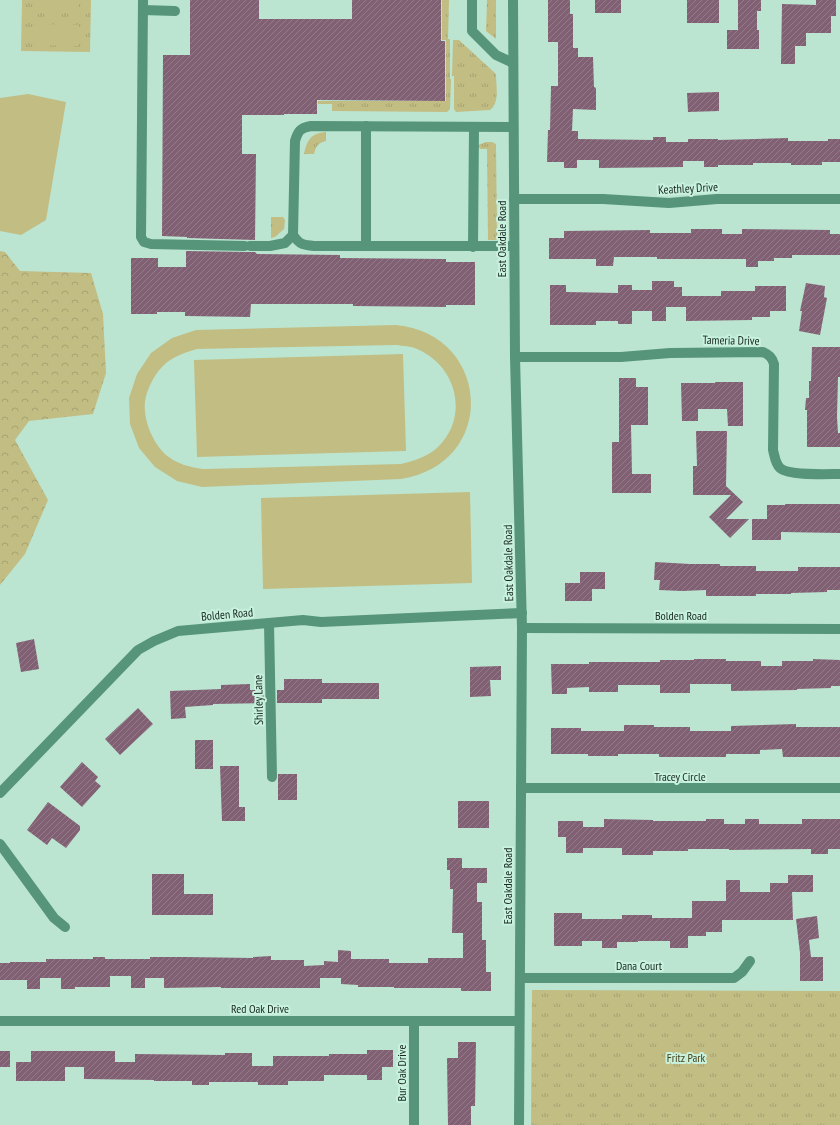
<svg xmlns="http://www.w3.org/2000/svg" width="840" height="1125" font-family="'PT Sans Narrow',sans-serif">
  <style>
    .grass { fill: url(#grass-tufts) }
    .forest { fill: url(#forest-crowns) }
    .garden { fill: #c2bd83; fill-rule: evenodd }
    .building { fill: url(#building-hatch) }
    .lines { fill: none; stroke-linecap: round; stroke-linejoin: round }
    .minor { stroke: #569579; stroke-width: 10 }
    .labels { text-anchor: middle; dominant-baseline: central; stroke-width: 4; stroke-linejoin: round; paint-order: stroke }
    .street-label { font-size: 12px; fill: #182821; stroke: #c8f2de }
    .park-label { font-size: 12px; fill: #433f17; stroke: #c8f2de }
  </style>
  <defs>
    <pattern id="grass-tufts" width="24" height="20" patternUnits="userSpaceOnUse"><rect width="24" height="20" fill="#c2bd83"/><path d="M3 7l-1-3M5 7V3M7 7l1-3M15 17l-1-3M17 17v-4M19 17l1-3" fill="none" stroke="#a6a271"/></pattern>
    <pattern id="forest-crowns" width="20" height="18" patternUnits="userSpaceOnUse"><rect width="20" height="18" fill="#c2bd83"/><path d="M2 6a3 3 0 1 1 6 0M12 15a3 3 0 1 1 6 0" fill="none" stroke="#a6a271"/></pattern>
    <pattern id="building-hatch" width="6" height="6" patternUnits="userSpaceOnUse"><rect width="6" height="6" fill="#826073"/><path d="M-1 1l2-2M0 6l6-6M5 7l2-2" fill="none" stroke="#937c89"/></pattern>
  </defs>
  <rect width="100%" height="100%" fill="#bbe5d1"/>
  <!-- grass -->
  <g class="grass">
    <polygon points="22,0 91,0 90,52 21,51"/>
    <polygon points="442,0 449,0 448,39 450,39 450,79 451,79 450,109 447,112 332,111 332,104 318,104 318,101 446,101 446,40 442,40"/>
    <polygon points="487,0 496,0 496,39 486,31"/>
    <path d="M453 40H459L496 74C496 86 500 103 490 110L456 112 454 109V76H452Z"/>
    <path d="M326 132V141C318 143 316 146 314 154H304C307 140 311 133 326 132Z"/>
    <polygon points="486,142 492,142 496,144 497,240 488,240 487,149 481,149 478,147 478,145"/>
    <polygon points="271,217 283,217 285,220 284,229 275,237 271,238"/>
    <polygon points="532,990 840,991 840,1125 531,1125"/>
  </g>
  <!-- forest -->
  <polygon class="forest" points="0,251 5,252 20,271 91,273 103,314 106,373 93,414 29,421 15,440 48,500 25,554 0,585"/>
  <!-- garden -->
  <g class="garden">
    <polygon points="34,0 79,0 79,11 34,10"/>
    <polygon points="34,24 79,25 78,46 33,45"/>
    <polygon points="28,94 66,102 46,220 21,235 0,231 0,98"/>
    <path d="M396 325C491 334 499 463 401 479L202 487 177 481 155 467 139 448 130 424 129 398 137 374 151 353 172 338 196 330ZM396 345C403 346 411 346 417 349 457 366 470 417 437 448 426 457 414 461 401 464L203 469C189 467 177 464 166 455 153 443 143 420 145 402 146 391 154 375 162 367 171 357 184 353 197 349Z"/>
    <polygon points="403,354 406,451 197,457 194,360"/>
    <polygon points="470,492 472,583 263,589 261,498"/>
  </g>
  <!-- building -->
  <g class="building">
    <polygon points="190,0 259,0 259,19 352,19 352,0 441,0 441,41 445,41 445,101 317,100 317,114 284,114 284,115 242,115 242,154 256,154 255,240 187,238 187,237 162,236 163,55 190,55"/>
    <polygon points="548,0 570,0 570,14 573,14 573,48 578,48 578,57 593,57 594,87 596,88 596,110 573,109 572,131 578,131 578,139 653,140 653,137 666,137 666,142 688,142 688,139 718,139 718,140 788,138 788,141 828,141 828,139 840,139 840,162 822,162 822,165 791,165 791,163 753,163 753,165 718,165 718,167 704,167 704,161 683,161 683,167 599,168 599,160 577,160 577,168 564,168 564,162 547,162 548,130 550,130 551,86 558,86 558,42 548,42"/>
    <rect x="595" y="0" width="26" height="13"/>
    <rect x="687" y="0" width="32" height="23"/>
    <polygon points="738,0 761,0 761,11 757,11 757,30 759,30 759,49 727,49 727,30 738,30"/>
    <polygon points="816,0 836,0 836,16 831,16 831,33 806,33 806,46 795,46 795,64 781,64 782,4 816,5"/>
    <polygon points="719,92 719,111 688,112 687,93"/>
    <polygon points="691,229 722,229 722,234 742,234 742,229 830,230 830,234 840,234 840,255 792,255 792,258 774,258 774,261 758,261 758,267 746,267 746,259 657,259 657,257 614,257 613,266 596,266 596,259 549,259 549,238 564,238 564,231 650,230 650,233 691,233"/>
    <polygon points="186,251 248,252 255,252 257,254 340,255 340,258 446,259 446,262 475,262 475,305 446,305 446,307 353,306 353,304 251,304 250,317 185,316 185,312 157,312 157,314 131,314 131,258 158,258 158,267 186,267"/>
    <polygon points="652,281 674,281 674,287 682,287 682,296 721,296 721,291 755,291 755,286 786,286 786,311 770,311 770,317 752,317 752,320 686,321 686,307 666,307 666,321 652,321 652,311 632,311 632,324 618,324 618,321 596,321 596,325 550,325 550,285 566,285 566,292 618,293 618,285 632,285 632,290 652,290"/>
    <polygon points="806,283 825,286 824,297 827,298 820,335 799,331 802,311 800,311"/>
    <polygon points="812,347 840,347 840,377 838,377 837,417 838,433 840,433 840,447 807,447 807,410 805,410 806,398 809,398 809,381 811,381"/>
    <polygon points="619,378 636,378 636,387 648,387 648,425 631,425 632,474 651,474 651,493 612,493 612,442 619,442"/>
    <polygon points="715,382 743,382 743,426 728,426 727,409 698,409 698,421 682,421 681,383 715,383"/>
    <polygon points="696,431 727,431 726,486 743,502 726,519 749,519 730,538 709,517 731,495 693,495 693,466 697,466"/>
    <polygon points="785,504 840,504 840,533 781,532 781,540 752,540 752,519 767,519 767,505 785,505"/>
    <polygon points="655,562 690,564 720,564 720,566 756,566 756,571 798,571 798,567 840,567 840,590 827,590 827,592 791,593 791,594 756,594 756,596 706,596 706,590 682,591 659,590 660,580 654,580"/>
    <polygon points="580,572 605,572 605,589 592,589 592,601 565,601 565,583 580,583"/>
    <polygon points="34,639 39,669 21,672 16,643"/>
    <polygon points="694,659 726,659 726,661 761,661 761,666 782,666 782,661 813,661 813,659 840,660 840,686 831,686 831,688 797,689 797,690 731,691 731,684 690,684 690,693 660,693 660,685 618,685 618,692 589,692 589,687 567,688 567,694 552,694 551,664 589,664 589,662 660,662 660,660 694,660"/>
    <polygon points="501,666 501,680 490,680 491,696 470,697 470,667"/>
    <polygon points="284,679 322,679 322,683 379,683 379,699 322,699 322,703 277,703 277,690 284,690"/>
    <polygon points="250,684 250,690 264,690 264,703 213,704 213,705 185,707 186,718 171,719 170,691 221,689 221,685"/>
    <polygon points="138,708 153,724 120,755 105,739"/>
    <polygon points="796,724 796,727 840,727 840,757 783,757 782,749 760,750 760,754 726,754 726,757 659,757 659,754 618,754 618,756 588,756 588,754 551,754 551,728 581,728 581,731 624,731 624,725 654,725 654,727 690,727 690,731 731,731 731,726"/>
    <rect x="195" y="740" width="18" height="29"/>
    <polygon points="82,762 98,777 95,781 101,786 82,807 60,787"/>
    <polygon points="220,766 239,766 239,807 245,807 245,821 222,821"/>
    <rect x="278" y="774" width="19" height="26"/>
    <rect x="458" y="801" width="31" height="27"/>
    <polygon points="48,802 80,826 80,830 66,848 52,838 47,845 27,830"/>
    <polygon points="604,819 653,820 653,821 706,821 706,819 724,819 724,824 745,824 745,819 759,819 759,824 802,824 802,819 840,819 840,849 828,849 828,854 811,854 811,849 729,850 729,849 688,849 688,851 653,851 653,855 622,855 622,848 583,848 583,853 566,853 566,837 558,837 558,821 583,821 583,827 604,827"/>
    <polygon points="447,858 462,858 462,868 487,868 487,883 477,883 477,902 482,902 482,940 486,940 486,972 491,972 491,991 461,991 461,988 394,988 394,987 358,987 358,985 341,984 341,978 320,978 320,988 221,988 221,987 164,988 164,978 145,978 145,988 131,988 131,976 110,976 110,987 75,987 75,989 61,989 61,978 40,978 40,989 27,989 27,980 0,980 0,963 10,963 10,962 46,962 46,959 93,959 93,957 105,957 105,959 150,959 150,957 185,957 253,958 253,957 271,956 271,960 304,960 304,966 324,965 324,961 338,962 338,950 351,951 351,959 389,959 389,963 428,963 428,958 463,958 463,933 452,933 453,889 450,889 450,870 447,870"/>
    <polygon points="152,874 184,874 184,894 213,894 213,915 152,915"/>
    <polygon points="788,875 813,875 813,892 792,892 793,920 722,920 722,932 706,932 706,936 688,936 688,948 670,948 670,941 638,941 638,942 617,942 617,948 602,948 602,941 582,941 582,946 554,946 554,913 582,913 582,919 622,919 622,915 652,915 652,918 692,918 692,901 726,901 726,880 740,880 740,892 770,892 770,883 788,883"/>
    <polygon points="817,916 819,938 809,940 811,957 823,957 823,981 800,981 800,953 796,919"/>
    <polygon points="458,1042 476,1042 475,1106 471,1106 471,1125 448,1125 447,1058 458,1058"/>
    <polygon points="367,1050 393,1050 393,1067 382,1067 382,1080 367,1080 367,1075 324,1075 324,1081 288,1081 288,1085 258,1085 258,1082 209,1082 209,1085 192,1085 192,1081 154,1081 154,1080 84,1079 84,1067 65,1067 65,1081 16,1081 16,1062 31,1062 31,1051 115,1051 115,1062 135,1062 135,1054 225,1055 225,1053 252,1053 252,1066 273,1066 273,1056 329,1056 329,1054 367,1054"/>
    <rect x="0" y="1051" width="10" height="16"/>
  </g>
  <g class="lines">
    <!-- minor -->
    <g class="minor">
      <polyline points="143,0 141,237 144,242 151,244 245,246"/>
      <polyline points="472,0 472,31 496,55 513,63"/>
      <polyline points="513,0 515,357 522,628 519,1125"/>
      <polyline points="143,10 175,11"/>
      <path d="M513 127 311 126C300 128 298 131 295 141L293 235C300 245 303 245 315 246H514"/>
      <polyline points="514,199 603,199 669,203 717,199 840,199"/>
      <polyline points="250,246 270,246 285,243 293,235"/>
      <polyline points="366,246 366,126"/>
      <polyline points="473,247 474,127"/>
      <path d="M515 357H621L670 353 763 352C769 355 772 357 774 364L773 450C775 457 775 463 780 468 789 476 827 474 840 474"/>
      <polyline points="269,623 272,777"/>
      <polyline points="522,628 840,629"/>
      <polyline points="521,788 840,788"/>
      <polyline points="0,793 138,650 154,641 178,631 303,620 321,622 522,613"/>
      <polyline points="0,844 54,918 65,927"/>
      <polyline points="520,978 734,978 742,972 750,961"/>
      <polyline points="0,1021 519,1021"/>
      <polyline points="414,1125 414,1021"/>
    </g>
  </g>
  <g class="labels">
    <!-- street labels -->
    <g class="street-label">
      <text transform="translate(688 188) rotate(-3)">Keathley Drive</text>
      <text transform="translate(501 239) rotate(-90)">East Oakdale Road</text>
      <text transform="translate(731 340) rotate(1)">Tameria Drive</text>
      <text transform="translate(508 563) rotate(-91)">East Oakdale Road</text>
      <text transform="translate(227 614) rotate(-5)">Bolden Road</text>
      <text x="681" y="615">Bolden Road</text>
      <text transform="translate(258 700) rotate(-91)">Shirley Lane</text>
      <text x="680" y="776">Tracey Circle</text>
      <text transform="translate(507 886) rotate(-90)">East Oakdale Road</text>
      <text x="639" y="965">Dana Court</text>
      <text x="260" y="1008">Red Oak Drive</text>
      <text transform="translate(401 1073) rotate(-90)">Bur Oak Drive</text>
    </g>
    <!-- park labels -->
    <g class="park-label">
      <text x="686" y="1057">Fritz Park</text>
    </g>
  </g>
</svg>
